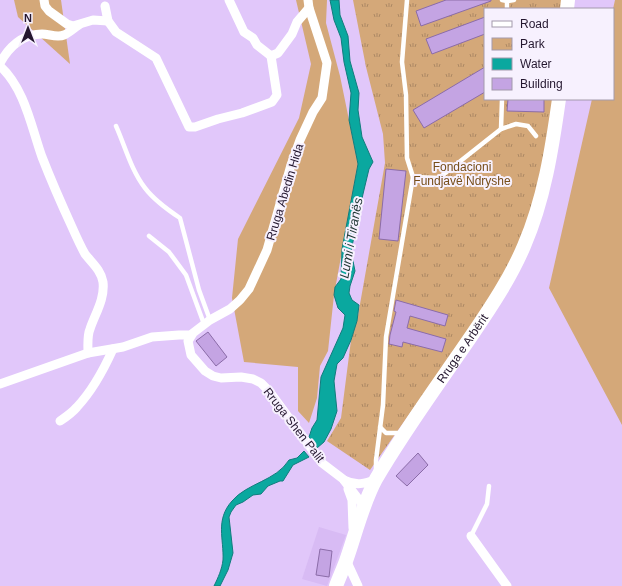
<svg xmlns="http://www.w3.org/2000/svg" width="622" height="586" font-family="Helvetica,sans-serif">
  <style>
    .built { fill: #d8bbf4 }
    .green { fill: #d4a879 }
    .park { fill: url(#park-tufts) }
    .water { fill: #0aa89f; stroke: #127c7d }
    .building { fill: #c4a4e3; stroke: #8b6ca8 }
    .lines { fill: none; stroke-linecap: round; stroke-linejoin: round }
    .service { stroke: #fff; stroke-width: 4.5 }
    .minor { stroke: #fff; stroke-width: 9 }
    .primary { stroke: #fff; stroke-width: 14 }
    .labels { text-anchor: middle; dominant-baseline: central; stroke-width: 4; stroke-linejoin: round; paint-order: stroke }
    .park-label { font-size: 12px; fill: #774e1a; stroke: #f7f1fe }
    .street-label { font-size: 12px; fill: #24172f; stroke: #f7f1fe }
    .water-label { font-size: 13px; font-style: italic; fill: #1f3633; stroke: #f7f1fe }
  </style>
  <defs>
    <pattern id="park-tufts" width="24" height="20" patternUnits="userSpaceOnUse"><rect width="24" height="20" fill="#d4a879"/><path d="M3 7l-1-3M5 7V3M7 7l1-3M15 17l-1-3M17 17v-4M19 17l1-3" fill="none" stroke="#ac8864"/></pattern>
  </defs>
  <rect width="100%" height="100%" fill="#e1c7fa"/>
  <!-- built -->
  <polygon class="built" points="319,527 346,535 327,586 302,579"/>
  <!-- green -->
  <g class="green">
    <polygon points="14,0 61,0 70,64 18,17"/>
    <polygon points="296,0 327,0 326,23 340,76 358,164 334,295 328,351 320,366 317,398 309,423 298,411 298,367 244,362 232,298 238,239 299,118 311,64"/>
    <polygon points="615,0 622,0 622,425 549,288 592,99 613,99 613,9"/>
  </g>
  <!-- park -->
  <polygon class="park" points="353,0 571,0 570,9 485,9 485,99 558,99 527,231 491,298 370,470 327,441 341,418 351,340 357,321 385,163 383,134 366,67"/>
  <!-- water -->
  <g class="water">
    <polygon points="330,0 339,0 340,15 348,36 350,61 359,93 358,110 362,137 373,162 369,169 363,194 351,251 355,271 350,286 349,293 352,300 359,305 357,321 351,340 343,358 337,364 334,381 337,411 331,429 324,442 317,448 309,437 312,428 317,420 321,377 343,328 345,315 338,308 334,295 335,287 341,279 342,249 358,164 349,120 351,93 344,62 341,38 334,20"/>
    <path d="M304 451 309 457 293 465 283 481H280L268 486 261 494 253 495 243 502 236 505 231 512 229 517 233 553 228 570 220 586H214C218 578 222 569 223 560 224 539 215 520 232 501 247 483 276 481 289 460L297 458Z"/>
  </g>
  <!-- building -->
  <g class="building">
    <polygon points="446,0 491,0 491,1 421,26 416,11"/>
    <polygon points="485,17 485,34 432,54 426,39"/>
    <polygon points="485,67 485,92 424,128 413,110"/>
    <polygon points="508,99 544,99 544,112 507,111"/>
    <polygon points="386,169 406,171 398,241 379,239"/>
    <polygon points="396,300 448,315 445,326 410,316 407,328 446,339 442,352 403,342 402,347 389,344 390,335 396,312 394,311"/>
    <polygon points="208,332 227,357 216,366 196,341"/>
    <polygon points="418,453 428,465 407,486 396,476"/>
    <polygon points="320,549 332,551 329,577 316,575"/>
  </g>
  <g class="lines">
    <!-- service -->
    <g class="service">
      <polyline points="407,0 402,62 406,95 407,158 413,177"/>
      <polyline points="502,0 507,1 514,0"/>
      <polyline points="507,9 507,1"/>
      <path d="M116 126C125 146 131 170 145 188 154 200 168 210 180 218L199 290 210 320"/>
      <polyline points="501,129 502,99"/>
      <polyline points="149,236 169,252 186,275 204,324"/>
      <polyline points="380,427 386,433 402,433"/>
      <polyline points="376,471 376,460 383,405 386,337 413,177 439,178 501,129 516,124 528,126 536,136"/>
      <polyline points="471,536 487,504 489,486"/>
    </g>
    <!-- minor -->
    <g class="minor">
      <polyline points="44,0 45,6 49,11 67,24 73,26 93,20 108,21"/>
      <polyline points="229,0 244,32 253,38 257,45 271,56 278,53 281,49 292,34 297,22 309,8"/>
      <polyline points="308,0 309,8 327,63 322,98 313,112 300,140 291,165 267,250 249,289 240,300 230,309 210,320 193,333 188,341 191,355 205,371 213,376 221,378 241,377 253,379 261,383 269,391 322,463 343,479 363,505"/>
      <polyline points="105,6 108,21 116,32 156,58 189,127 195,127 218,119 242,113 272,102 277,95 271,56"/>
      <path d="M0 63C9 47 22 34 42 34 49 34 57 38 64 35 69 33 74 28 79 25"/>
      <path d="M0 66C25 89 31 126 42 157 51 180 61 203 72 227 76 236 80 245 85 254 92 263 101 270 103 282 105 299 95 314 90 329 87 336 88 345 88 353"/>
      <polyline points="0,384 88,353 123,347 152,337 179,335 190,335"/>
      <path d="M60 421C66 417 72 413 77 407 92 391 104 369 113 349"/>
      <path d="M344 480C356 486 365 484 376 479"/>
      <polyline points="348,489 352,500 353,528"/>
      <polyline points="471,536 507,586"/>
      <polyline points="346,560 358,586"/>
    </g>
    <!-- primary -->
    <g class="primary">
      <polyline points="567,9 568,0"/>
      <path id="s1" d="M336 586C339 578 343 569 346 561 356 533 362 505 376 479 405 429 440 382 472 335 491 307 511 277 524 246 544 200 552 149 559 99"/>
    </g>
  </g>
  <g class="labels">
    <!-- park labels -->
    <g class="park-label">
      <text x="462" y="167">Fondacioni<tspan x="462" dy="14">Fundjavë Ndryshe</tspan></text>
    </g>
    <!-- street labels -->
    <g class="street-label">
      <text transform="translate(285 192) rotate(-73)">Rruga Abedin Hida</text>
      <text stroke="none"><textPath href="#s1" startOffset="271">Rruga e Arbërit</textPath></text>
      <text transform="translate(294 425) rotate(52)">Rruga Shen Palit</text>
    </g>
    <!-- water labels -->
    <g class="water-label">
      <text transform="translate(351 238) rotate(-80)">Lumi i Tiranës</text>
    </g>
  </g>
  <!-- legend -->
  <rect x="484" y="8" width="130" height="92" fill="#f7f1fe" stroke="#a39aab"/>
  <rect x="492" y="21" width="20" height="6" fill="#ffffff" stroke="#a39aab"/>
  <text x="520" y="28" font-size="12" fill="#24172f">Road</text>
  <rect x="492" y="38" width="20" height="12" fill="url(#park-tufts)" stroke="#a39aab"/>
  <text x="520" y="48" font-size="12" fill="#24172f">Park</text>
  <rect x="492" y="58" width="20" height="12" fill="#0aa89f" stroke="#a39aab"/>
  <text x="520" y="68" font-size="12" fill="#24172f">Water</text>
  <rect x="492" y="78" width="20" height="12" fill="#c4a4e3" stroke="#a39aab"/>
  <text x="520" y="88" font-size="12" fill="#24172f">Building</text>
  <!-- north arrow -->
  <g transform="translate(28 28)" stroke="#f7f1fe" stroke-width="3" paint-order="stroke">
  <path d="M0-3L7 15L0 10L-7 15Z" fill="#24172f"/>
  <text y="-6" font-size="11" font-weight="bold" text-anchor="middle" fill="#24172f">N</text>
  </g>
</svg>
